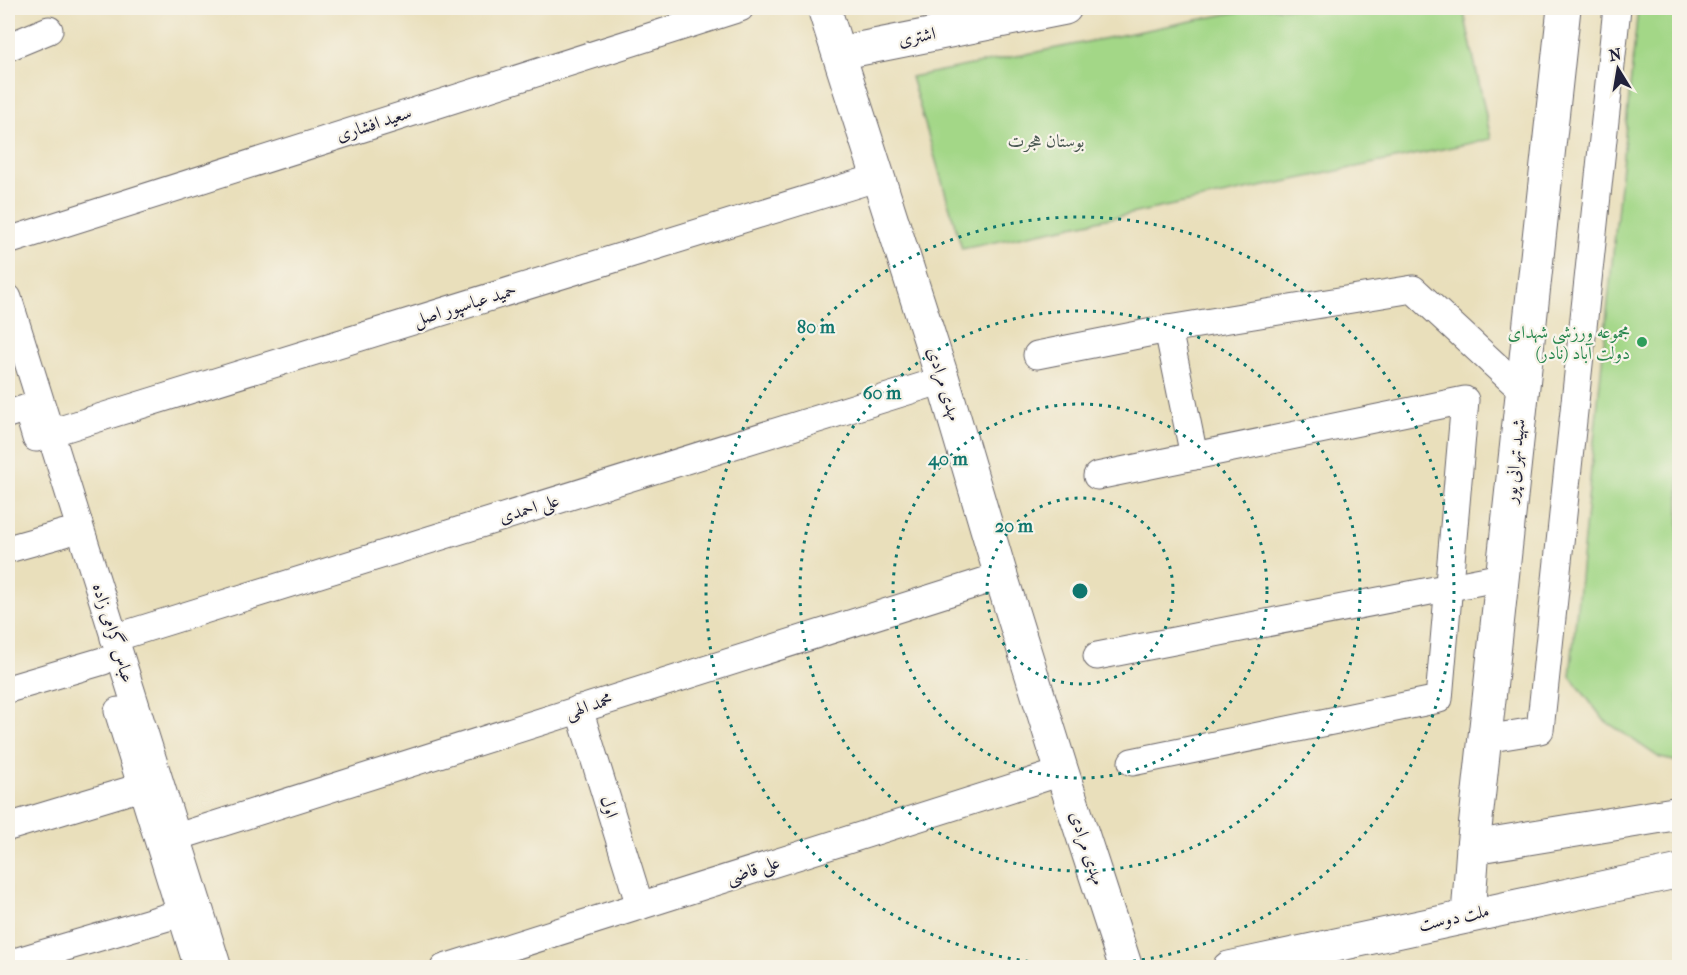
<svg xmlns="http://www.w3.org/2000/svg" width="1687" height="975" font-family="'IM FELL French Canon',Amiri,serif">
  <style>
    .green { fill: #a3d787; stroke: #627c61; stroke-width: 1.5 }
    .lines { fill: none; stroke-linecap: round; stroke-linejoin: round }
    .minor-casing { stroke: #686468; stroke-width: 29 }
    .tertiary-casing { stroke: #686468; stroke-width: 35 }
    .minor { stroke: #fff; stroke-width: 27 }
    .tertiary { stroke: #fff; stroke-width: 33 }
    .ring { fill: none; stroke: #0f766e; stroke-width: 3; stroke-dasharray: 3 6 }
    .leisure-dot { fill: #2e9e5b; stroke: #f7f3e8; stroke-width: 2 }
    .labels { text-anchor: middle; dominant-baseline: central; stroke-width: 4.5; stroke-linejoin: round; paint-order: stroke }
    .street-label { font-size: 18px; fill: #22223b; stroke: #f7f3e8 }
    .park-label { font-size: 18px; fill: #495852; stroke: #f7f3e8 }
    .leisure-label { font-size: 18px; fill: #27864d; stroke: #f7f3e8; text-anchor: end }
    .centre { fill: #0f766e; stroke: #f7f3e8; stroke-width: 3 }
    .ring-label { font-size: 18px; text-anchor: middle; font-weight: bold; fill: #0f766e; stroke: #f7f3e8; stroke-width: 4.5; stroke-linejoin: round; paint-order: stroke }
  </style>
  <rect width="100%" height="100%" fill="#f7f3e8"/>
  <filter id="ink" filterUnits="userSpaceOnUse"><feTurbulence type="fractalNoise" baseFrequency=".0167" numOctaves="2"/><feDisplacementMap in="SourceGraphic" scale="12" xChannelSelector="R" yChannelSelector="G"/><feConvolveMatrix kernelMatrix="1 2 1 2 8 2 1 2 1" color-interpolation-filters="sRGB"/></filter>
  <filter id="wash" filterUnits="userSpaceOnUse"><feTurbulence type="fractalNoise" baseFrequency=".008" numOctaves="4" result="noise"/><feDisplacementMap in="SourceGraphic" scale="24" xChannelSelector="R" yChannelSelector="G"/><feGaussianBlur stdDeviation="1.35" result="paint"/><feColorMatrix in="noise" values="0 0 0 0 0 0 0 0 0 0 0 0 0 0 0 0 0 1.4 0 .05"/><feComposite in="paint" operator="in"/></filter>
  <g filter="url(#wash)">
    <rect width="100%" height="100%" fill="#e9dfbb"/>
    <!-- green -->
    <g class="green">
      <polygon points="1257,8 1463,8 1491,139 962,249 911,77"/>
      <polygon points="1638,8 1679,8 1679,762 1660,758 1604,720 1570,676"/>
    </g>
  </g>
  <g filter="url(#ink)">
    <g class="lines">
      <!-- minor casing -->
      <g class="minor-casing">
        <g id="minor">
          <polyline points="8,47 49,30"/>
          <polyline points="8,241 740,8"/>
          <polyline points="8,298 218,968"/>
          <polyline points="1168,329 1413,289 1523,391"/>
          <polyline points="1037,355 1168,329 1194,456"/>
          <polyline points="8,414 27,408 36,438"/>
          <polyline points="50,433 879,177"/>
          <polyline points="1097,476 1465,400 1439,699 1132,762"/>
          <polyline points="8,549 65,533"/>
          <polyline points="114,638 943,380"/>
          <polyline points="1097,656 1502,577"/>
          <polyline points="8,689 103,661"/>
          <polyline points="579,709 640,906"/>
          <polyline points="118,711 198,968"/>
          <polyline points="1485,739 1540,730 1617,8"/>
          <polyline points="8,827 141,787"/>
          <polyline points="177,837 1001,576"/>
          <polyline points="8,964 181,913"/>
          <polyline points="444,968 1062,772"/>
        </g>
      </g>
      <!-- tertiary casing -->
      <g class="tertiary-casing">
        <g id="tertiary">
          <polyline points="824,8 943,380 1001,576 1062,772 1126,968"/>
          <polyline points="839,53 1065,8"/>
          <polyline points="1473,847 1680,813"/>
          <polyline points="1468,915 1473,847 1564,8"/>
          <polyline points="1229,968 1680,871"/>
        </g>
      </g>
      <!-- minor -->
      <use href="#minor" class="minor"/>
      <!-- tertiary -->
      <use href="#tertiary" class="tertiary"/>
    </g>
  </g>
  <!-- distance rings -->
  <g class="ring">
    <circle cx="1080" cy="591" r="93"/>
    <circle cx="1080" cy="591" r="187"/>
    <circle cx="1080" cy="591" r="280"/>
    <circle cx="1080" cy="591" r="374"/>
  </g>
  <!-- markers -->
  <circle class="leisure-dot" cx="1642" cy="342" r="6"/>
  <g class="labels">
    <!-- street labels -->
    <g class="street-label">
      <text transform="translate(917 37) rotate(-11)">اشتری</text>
      <text transform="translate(374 124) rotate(-18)">سعید افشاری</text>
      <text transform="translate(465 305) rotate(-17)">حمید عباسپور اصل</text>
      <text transform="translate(944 384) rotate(73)">مهدی مرادی</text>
      <text transform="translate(1515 461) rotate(-84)">شهید تهرانی پور</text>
      <text transform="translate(529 509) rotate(-17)">علی احمدی</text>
      <text transform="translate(113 633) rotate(73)">عباس گرامی زاده</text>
      <text transform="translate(589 706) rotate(-18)">محمد الهی</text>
      <text transform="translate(609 807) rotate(73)">اول</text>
      <text transform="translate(1087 848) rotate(72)">مهدی مرادی</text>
      <text transform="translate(753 870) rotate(-18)">علی قاضی</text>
      <text transform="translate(1454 918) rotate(-12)">ملت دوست</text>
    </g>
    <!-- park labels -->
    <g class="park-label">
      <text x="1046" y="141">بوستان هجرت</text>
    </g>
    <!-- leisure labels -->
    <g class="leisure-label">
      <text x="1630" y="332">مجموعه ورزشی شهدای<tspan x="1630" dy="21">دولت آباد (نادر)</tspan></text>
    </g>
  </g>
  <circle cx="1080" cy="591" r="9" class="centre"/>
  <g class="ring-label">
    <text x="816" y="333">80 m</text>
    <text x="882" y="399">60 m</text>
    <text x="948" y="465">40 m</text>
    <text x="1014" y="532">20 m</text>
  </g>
  <!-- margin -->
  <rect width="1687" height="975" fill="none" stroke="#f7f3e8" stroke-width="30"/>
  <!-- north arrow -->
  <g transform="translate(1618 69) rotate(349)" stroke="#f7f3e8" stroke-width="4.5" paint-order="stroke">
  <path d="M0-4.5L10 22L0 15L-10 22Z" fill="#22223b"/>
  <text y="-9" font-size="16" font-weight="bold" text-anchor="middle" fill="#22223b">N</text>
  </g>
</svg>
